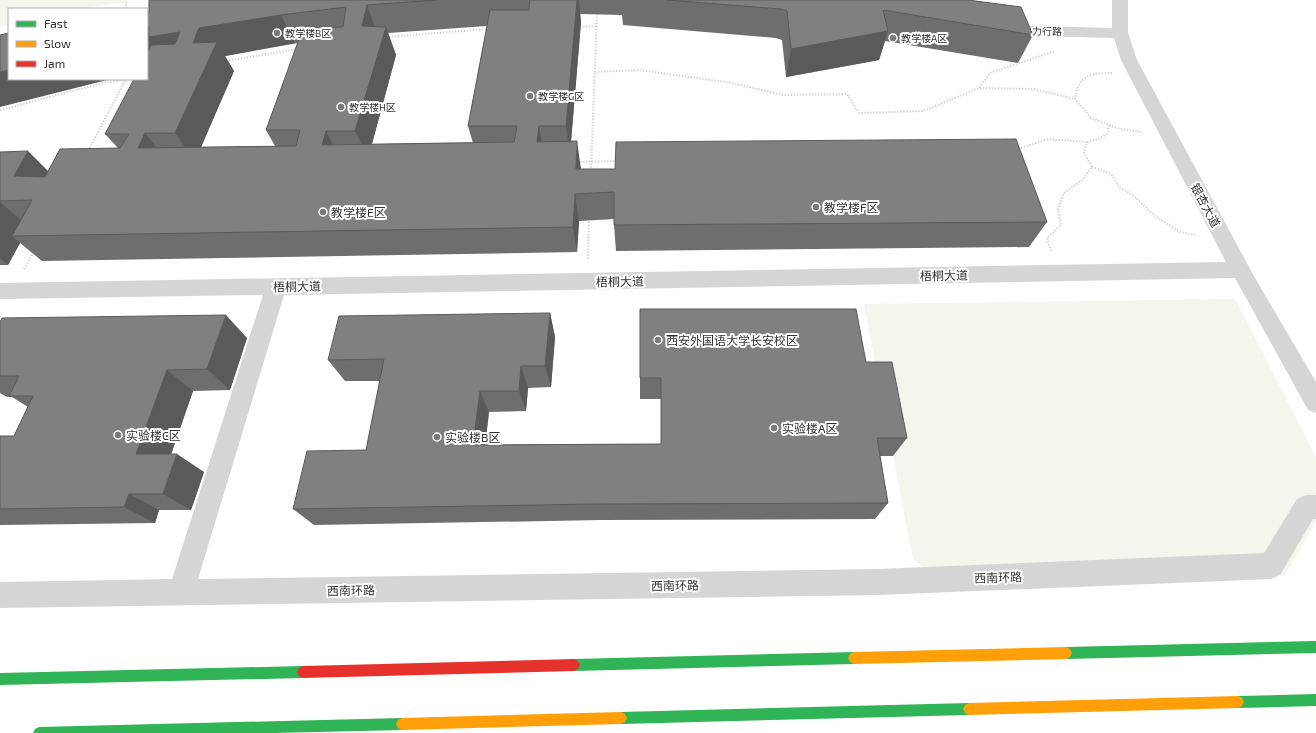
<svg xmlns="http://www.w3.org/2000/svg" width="1316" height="733" font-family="'Exo 2','Noto Sans SC',sans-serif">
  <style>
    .green { fill: #f2f6ed }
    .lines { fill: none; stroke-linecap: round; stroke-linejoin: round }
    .path { stroke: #d5d5d5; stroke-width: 2; stroke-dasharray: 1.5 1.5; stroke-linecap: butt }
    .street { fill: #d5d5d5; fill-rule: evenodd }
    .fast { fill: #30b455; fill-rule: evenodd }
    .slow { fill: #ff9f0a; fill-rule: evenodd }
    .jam { fill: #e5322d; fill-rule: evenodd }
    .wall { fill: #6e6e6e; fill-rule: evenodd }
    .shaded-wall { fill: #5a5a5a }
    .building { fill: #808080; stroke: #5a5a5a; fill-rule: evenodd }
    .poi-dot { fill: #797979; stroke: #fff; stroke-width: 1.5 }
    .labels { text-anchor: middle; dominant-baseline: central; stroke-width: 4; stroke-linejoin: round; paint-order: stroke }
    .far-street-label { font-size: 10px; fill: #313131; stroke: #fff }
    .far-poi-label { font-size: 10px; fill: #313131; stroke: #fff; text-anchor: start }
    .street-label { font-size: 12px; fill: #313131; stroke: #fff }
    .poi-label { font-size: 12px; fill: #313131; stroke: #fff; text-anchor: start }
  </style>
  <rect width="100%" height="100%" fill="#fff"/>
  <!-- green -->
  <g class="green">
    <polygon points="0,0 127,0 126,2 76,9 9,9 9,25 0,27"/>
    <polygon points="1235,299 1316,457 1316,522 1284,576 945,583 913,559 864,304"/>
  </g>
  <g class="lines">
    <!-- path -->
    <g class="path">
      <polyline points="125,9 127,0"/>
      <polyline points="583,27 596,26"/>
      <polyline points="386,37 488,29"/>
      <polyline points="226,61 298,49"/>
      <polyline points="595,72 639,70 732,83 783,95 847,94 859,113 923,111 979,88 990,73 1055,51"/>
      <path d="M1112 73C1090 73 1079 75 1075 99L1091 118 1120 129 1142 132"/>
      <polyline points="980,88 1034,89 1075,99"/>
      <polyline points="0,110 103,83 130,79"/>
      <polyline points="1018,149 1048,139 1087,142"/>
      <polyline points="88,151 126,79"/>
      <polyline points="577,162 618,161"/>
      <polyline points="1092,167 1111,174 1119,187 1134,196 1155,216 1180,232 1195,235"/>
      <polyline points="591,171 597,12"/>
      <polyline points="1051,251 1047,238 1061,225 1058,209 1064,193 1082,180 1092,167 1084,153 1087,142 1099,139 1108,133 1109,125"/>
      <polyline points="588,259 589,218"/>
      <polyline points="24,269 34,251"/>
    </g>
    <!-- street -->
    <polygon class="street" points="1112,0 1128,0 1128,33 1137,60 1255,278 1316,382 1316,413 1308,410 1235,278 284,295 198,579 878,569 1264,553 1297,499 1306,495 1316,495 1316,519 1313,519 1280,575 1271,579 878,595 0,608 0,582 172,579 263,295 0,299 0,283 1226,262 1121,60 1114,38 1002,35 996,34 994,30 996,26 1002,25 1112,28"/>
    <!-- fast -->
    <g class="fast">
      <polygon points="1316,641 1316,653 1066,659 1062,657 1060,653 1062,649 1066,647"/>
      <polygon points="854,652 858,654 860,658 858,662 854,664 574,671 570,669 568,665 570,661 574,659"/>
      <polygon points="303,666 307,668 309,672 307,676 303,678 0,685 0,673"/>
      <polygon points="1316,694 1316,706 1238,708 1234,706 1232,702 1234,698 1238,696"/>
      <polygon points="969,703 973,705 975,709 973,713 969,715 621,724 617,722 615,718 617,714 621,712"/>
      <polygon points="402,718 406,720 408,724 406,728 402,730 274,733 33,733 35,729 39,727"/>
    </g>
    <!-- slow -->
    <g class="slow">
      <polygon points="1066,647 1070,649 1072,653 1070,657 1066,659 854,664 850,662 848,658 850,654 854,652"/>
      <polygon points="1238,696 1242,698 1244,702 1242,706 1238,708 969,715 965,713 963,709 965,705 969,703"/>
      <polygon points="621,712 625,714 627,718 625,722 621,724 402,730 398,728 396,724 398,720 402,718"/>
    </g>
    <!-- jam -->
    <polygon class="jam" points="574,659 578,661 580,665 578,669 574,671 303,678 299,676 297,672 299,668 303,666"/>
  </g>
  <!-- wall -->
  <g class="wall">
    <path d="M149 0H968L1033 35 1018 63 885 41 879 60 786 77 782 40 776 38 623 25 622 15 580 14 581 22 571 141 581 169 1047 222 1029 247 616 251 614 225V219L579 221 577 252 42 261 20 243 8 265H0V152L48 171 118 148 105 134 147 79ZM487 26 468 126 473 143 372 144 396 55 388 33ZM298 43 266 130 275 146 201 147 234 71 225 56Z"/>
    <polygon points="550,313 555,337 551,387 528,388 526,411 489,412 485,445 661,444 661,399 640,399 640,378 866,362 907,438 893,456 880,456 888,503 875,519 602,520 314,525 293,509 366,450 380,381 345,381 328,360"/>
    <polygon points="0,322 247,338 230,390 193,391 171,454 204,472 191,510 159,510 155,523 0,525 0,436 14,436 28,407 12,397 7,397 0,393"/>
  </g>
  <!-- shaded-wall -->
  <g class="shaded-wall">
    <polygon points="577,0 579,0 581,22 570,154 566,126"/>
    <polygon points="367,5 377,34 362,26"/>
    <polygon points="281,15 295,43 225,56 234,71 195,161 175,133 193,43 199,28"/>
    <polygon points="149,27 180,32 198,60 147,60 147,28"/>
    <polygon points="386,27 396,55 368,158 355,131"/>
    <polygon points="888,31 879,60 786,77 791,49"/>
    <polygon points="9,70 9,79 111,79 0,107 0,72"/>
    <polygon points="539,126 544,154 537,142"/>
    <polygon points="326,131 340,159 322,145"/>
    <polygon points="145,133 167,161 138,148"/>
    <polygon points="577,141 581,169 580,194 576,169"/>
    <polygon points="28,151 56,179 14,176"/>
    <polygon points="575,194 579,221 577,252 573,227"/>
    <polygon points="0,202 29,227 12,236 20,243 8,265 0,258"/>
    <polygon points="550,313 555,337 551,387 545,366"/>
    <polygon points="226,315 247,338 230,390 207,369"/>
    <polygon points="521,366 528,388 526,411 519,391"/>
    <polygon points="167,370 193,391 165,472 136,454"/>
    <polygon points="480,391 489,412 483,464 473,445"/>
    <polygon points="177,454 204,472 191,510 163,494"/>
    <polygon points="129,494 159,510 155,523 124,507"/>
  </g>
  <!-- building -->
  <g class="building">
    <path d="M149 0H436L367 5 362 26 386 27 355 131H326L322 145 514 142 517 126H468L490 10H529L530 0H577L566 126H539L537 142 577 141 576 169H615L616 142 1016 139 1047 222 614 225V192L575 194 573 227 12 236 32 200 0 201V152L28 151 14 176 45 177 60 149 120 148 129 134H105L134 79H147V54L151 45 175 44 180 32 149 37V27L147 28V13L149 12ZM346 7 343 27 303 28 266 130H300L296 146 138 148 145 133H175L217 42 193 43 199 28 281 15Z"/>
    <polygon points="667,0 968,0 1021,7 1033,35 883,10 888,31 791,49 787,11 781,9"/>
    <polygon points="9,33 9,70 0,72 0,35"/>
    <polygon points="640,309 856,309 866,362 892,362 907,438 877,438 888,503 598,504 293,509 307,451 366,450 384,359 328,360 339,316 550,313 545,366 521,366 519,391 480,391 473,445 661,444 661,378 640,378"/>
    <polygon points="226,315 207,369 167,370 136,454 177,454 163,494 129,494 124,507 0,509 0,436 14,436 33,396 9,396 19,376 0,376 0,322 2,318"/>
  </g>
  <!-- markers -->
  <g class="poi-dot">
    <circle cx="277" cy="33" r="4"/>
    <circle cx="893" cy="38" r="4"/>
    <circle cx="530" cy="96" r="4"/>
    <circle cx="341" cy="107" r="4"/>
    <circle cx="816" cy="207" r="4"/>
    <circle cx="323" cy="212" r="4"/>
    <circle cx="658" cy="340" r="4"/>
    <circle cx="774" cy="428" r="4"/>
    <circle cx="118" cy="435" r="4"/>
    <circle cx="437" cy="437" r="4"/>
  </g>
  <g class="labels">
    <!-- far-street labels -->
    <g class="far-street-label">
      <text transform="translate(1047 31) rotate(1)">力行路</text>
    </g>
    <!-- far-poi labels -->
    <g class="far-poi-label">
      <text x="285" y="33">教学楼B区</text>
      <text x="901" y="38">教学楼A区</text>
      <text x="538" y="96">教学楼G区</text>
      <text x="349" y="107">教学楼H区</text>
    </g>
    <!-- street labels -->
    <g class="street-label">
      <text transform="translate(1206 205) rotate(62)">银杏大道</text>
      <text transform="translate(944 275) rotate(-1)">梧桐大道</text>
      <text transform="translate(620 281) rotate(-1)">梧桐大道</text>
      <text transform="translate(297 286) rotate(-1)">梧桐大道</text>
      <text transform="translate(998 577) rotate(-2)">西南环路</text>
      <text transform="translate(675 585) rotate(-1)">西南环路</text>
      <text transform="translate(351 590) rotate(-1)">西南环路</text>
    </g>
    <!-- poi labels -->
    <g class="poi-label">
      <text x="824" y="207">教学楼F区</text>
      <text x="331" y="212">教学楼E区</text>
      <text x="666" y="340">西安外国语大学长安校区</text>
      <text x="782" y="428">实验楼A区</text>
      <text x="126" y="435">实验楼C区</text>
      <text x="445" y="437">实验楼B区</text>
    </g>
  </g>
  <!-- legend -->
  <rect x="8" y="8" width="140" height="72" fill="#ffffff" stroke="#adadad"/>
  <rect x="16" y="21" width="20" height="6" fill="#30b455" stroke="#adadad"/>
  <text x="44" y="28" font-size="12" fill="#313131">Fast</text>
  <rect x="16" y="41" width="20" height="6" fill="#ff9f0a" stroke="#adadad"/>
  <text x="44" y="48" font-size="12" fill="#313131">Slow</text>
  <rect x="16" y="61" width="20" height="6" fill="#e5322d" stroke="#adadad"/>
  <text x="44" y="68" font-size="12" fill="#313131">Jam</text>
</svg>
